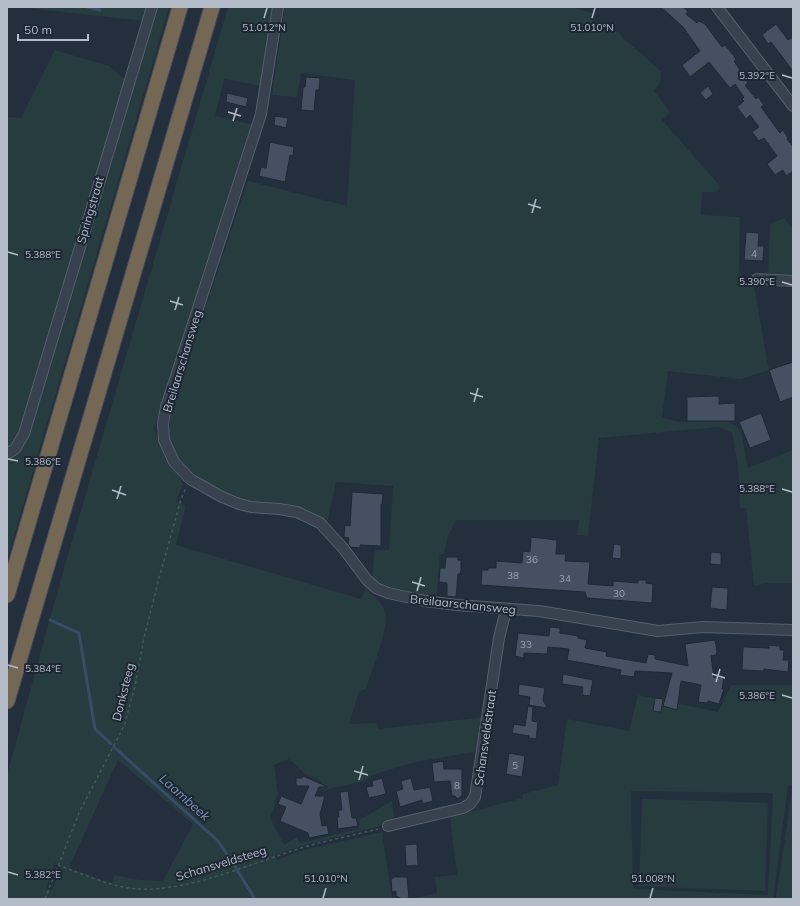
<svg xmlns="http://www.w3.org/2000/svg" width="800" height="906" font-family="Mulish,sans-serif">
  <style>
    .green { fill: #263c3f; fill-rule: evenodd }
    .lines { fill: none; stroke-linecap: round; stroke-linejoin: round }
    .stream { stroke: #394c67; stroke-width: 3 }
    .building { fill: #455162; stroke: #1f2835 }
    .minor-casing { stroke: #565f6c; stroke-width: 12 }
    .highway-casing { stroke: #434c59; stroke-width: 17 }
    .path { stroke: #44595c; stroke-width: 1.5; stroke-dasharray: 3 3; stroke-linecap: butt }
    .minor { stroke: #38414e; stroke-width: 10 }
    .highway { stroke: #746855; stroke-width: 15 }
    .ticks { fill: none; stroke: #b4bcc9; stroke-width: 1.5 }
    .labels { text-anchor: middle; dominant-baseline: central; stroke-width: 4; stroke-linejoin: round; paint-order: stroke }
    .number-label { font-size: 10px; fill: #98a1af }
    .street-label { font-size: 12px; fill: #b4bcc9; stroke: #1d2633 }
    .water-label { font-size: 13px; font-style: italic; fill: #7c92b1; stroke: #1d2633 }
    .ticks-label { font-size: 10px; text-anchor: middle; fill: #b4bcc9; stroke: #1d2633; stroke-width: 4; stroke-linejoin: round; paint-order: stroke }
  </style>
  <rect width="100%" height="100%" fill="#242f3e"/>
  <!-- green -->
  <g class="green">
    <polygon points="18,7 148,7 144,21"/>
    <polygon points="157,7 169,7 7,560 7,459 17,453 28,435 93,226"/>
    <path d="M228 7H274L263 86 224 79 215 116 255 125 154 428 163 452 183 483 176 501 186 506 176 545 361 599 365 588C372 595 382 602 385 612 390 625 371 673 366 689L359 691 349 724 377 723 379 729 485 717 479 751 416 762 378 773 361 782 324 790 321 788 322 782 305 774 289 759 274 765 278 794 270 818 284 845 297 837 299 843 359 829V820L392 801 395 822 302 846 275 855 277 860 300 851 382 832 392 899H7V775L61 579ZM118 760 193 824 163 881 140 880 114 875 112 883 69 868ZM55 863 62 865 52 890 46 888Z"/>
    <path d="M285 7H571L592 13 593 28 619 32 623 38 661 71 660 83 654 91 670 112 662 120 720 186 717 192H702L701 215 740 217 739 275 737 285 754 287 769 370 741 379 668 371 662 417 678 422H729L737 427 741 432 748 468 793 450V583H767L754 586 746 508H740L738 465 732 432 718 427 599 438 588 536 577 535 579 520H456L448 536 444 554H440L437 594H433L432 598C412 594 386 594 372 578L375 550H389L393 486 336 482 327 524 246 504 196 478 179 462 170 445V417L177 391 248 181 347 206 355 80 301 73 297 97 272 95Z"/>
    <polygon points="55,50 109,66 126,80 25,422 13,446 7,448 7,117 21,118"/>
    <polygon points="784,218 793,230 793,278 768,276 770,224"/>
    <path d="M731 685H793V786H788L773 899H412L437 893 435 877 457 875 450 817 523 798V794L558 785 567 719 629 731 638 695 718 712ZM631 791 773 793 768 895 633 889Z"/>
    <polygon points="792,790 793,899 776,899"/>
    <polygon points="642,799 768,803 765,891 639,886"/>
  </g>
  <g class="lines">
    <!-- stream -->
    <g class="stream">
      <polyline points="87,7 100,10"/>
      <polyline points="50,620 79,633 95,729 111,744"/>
      <polyline points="114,747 218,841 236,868"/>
      <polyline points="237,870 255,899"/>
    </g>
  </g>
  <!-- building -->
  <g class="building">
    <polygon points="661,7 683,7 688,11 686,14 697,23 699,21 705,24 722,47 725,45 734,56 736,60 734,61 748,83 745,85 756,99 758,97 764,105 761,107 780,133 783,130 788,138 787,139 793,147 793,171 786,176 783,170 775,175 767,164 777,156 764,138 759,141 752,132 759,127 750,115 746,119 737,107 744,101 742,99 744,97 735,84 730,88 709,62 690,77 682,65 700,51 683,27"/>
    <polygon points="776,24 788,40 793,37 793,71 771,42 768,44 762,35"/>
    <polygon points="306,77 320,78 319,90 316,90 314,111 301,110 303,87 305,87"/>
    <polygon points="708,86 713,94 706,100 700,93"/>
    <polygon points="227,93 248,98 246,107 226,102"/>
    <polygon points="275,116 288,118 286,128 274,125"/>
    <polygon points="270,142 294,147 293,156 290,155 285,182 259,176 261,167 266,168"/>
    <polygon points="746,232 759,233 758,246 764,246 763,261 744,260"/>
    <polygon points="793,362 793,397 780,402 769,370"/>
    <polygon points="719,396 719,404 735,403 735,421 687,421 687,397"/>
    <polygon points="761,413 771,440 750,448 739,422"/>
    <polygon points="352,492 383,494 382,505 381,504 381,546 360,545 360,548 351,547 348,544 349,538 344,537 345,525 350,526"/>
    <polygon points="531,537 557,540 556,554 566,554 565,561 590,562 588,584 613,586 613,581 638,583 638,580 646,580 646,583 653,584 652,603 587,598 585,592 481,585 482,570 488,570 488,568 496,568 496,561 522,563 523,551 530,552"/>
    <polygon points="614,544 621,545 621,559 612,558"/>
    <polygon points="711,552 721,553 721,565 710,564"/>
    <polygon points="446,557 458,557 458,560 461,560 461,570 460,574 458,574 456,597 447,596 447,583 439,582 440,568 445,568"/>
    <polygon points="712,587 728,588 727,610 710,608"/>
    <polygon points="550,627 560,628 560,633 578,636 578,638 587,640 585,648 607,652 606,656 646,663 648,654 655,655 655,659 688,666 685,644 715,640 717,652 716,655 711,656 714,677 724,678 722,689 724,689 719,704 708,701 707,703 698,702 701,685 681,681 677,710 663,706 672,673 635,671 634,677 620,675 621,670 567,660 569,649 548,647 547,654 524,653 524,658 515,656 518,633 549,636"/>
    <polygon points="769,645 780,646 780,650 784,650 783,660 789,660 788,672 764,669 764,671 742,670 743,647 769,648"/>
    <polygon points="563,674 593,680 590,696 582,695 583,687 562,684"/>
    <polygon points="519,684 545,688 543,700 547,708 529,705 530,697 518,695"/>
    <polygon points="655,698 663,699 661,712 653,711"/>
    <polygon points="528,706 533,707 532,721 538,722 536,739 529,738 529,736 512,733 514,724 525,726"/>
    <polygon points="509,753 525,756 522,777 506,774"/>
    <polygon points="443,761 444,769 462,769 462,795 458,799 455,796 452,796 450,781 434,782 432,763"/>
    <polygon points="303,776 328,787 319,787 315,796 325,796 320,814 322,826 327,825 329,834 309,838 308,833 280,821 286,807 278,804 281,796 301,804 309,786 296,786 296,778 302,778"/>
    <polygon points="382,778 386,794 369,798 366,787 373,786 372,781"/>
    <polygon points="411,778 414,790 430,787 433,801 422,804 422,800 400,807 396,791 403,789 401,781"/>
    <polygon points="348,791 352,818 356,818 358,826 338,829 337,817 339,817 338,810 342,810 340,792"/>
    <polygon points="417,844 418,865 406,866 405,845"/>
    <polygon points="395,877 407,877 409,898 402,899 396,896 396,891 392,892 391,879"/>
  </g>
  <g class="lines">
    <!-- minor casing -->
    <g class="minor-casing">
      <g id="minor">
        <polyline points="278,7 261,114 166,407 163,423 164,440 174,462 190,479 222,497 239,504 251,507 279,509 297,512 320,523 343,548 367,580 376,588 388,593 425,601 457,605 539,611 658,631 703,627 793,630"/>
        <polyline points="717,7 793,106"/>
        <polyline points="757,279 793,281"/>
        <polyline points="7,454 15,449 24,434 152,7"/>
        <polyline points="388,826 463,808 470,804 475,797 499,638 506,610"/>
      </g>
    </g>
    <!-- highway casing -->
    <g class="highway-casing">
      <g id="highway">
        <polyline points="7,595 180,7"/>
        <polyline points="7,701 212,7"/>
      </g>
    </g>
    <!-- path -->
    <g class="path">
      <path d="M58 865C83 874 110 887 137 889 187 892 247 865 295 850 322 841 351 836 378 829"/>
      <polyline points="45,899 79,813 124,726 135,686 144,638 158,582 181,499 186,488"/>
    </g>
    <!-- minor -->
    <use href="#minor" class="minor"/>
    <!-- highway -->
    <use href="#highway" class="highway"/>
  </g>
  <!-- ticks -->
  <path class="ticks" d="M264 18 267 8M592 18 595 8M782 75 792 78M228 112 241 116M233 121 237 108M528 204 541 208M532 213 536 199M8 252 18 255M782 282 792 285M170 301 183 305M175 310 179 297M470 393 483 397M474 402 478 388M8 459 18 461M782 489 792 492M112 490 126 495M117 499 121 486M412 582 425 586M417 591 421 577M8 665 18 668M712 674 725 678M716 682 720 669M782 695 792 698M354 771 368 775M359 780 363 766M8 872 18 875M323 898 326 888M650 898 653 888"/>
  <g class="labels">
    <!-- number labels -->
    <g class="number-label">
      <text x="754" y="253">4</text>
      <text x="532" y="559">36</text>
      <text x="513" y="575">38</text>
      <text x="565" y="578">34</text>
      <text x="619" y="593">30</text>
      <text x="526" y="644">33</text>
      <text x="515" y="765">5</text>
      <text x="457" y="785">8</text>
    </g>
    <!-- street labels -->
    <g class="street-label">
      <text transform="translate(90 210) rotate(-74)">Springstraat</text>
      <text transform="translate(182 361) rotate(-73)">Breilaarschansweg</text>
      <text transform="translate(463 604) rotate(6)">Breilaarschansweg</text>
      <text transform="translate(123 692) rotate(-76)">Donksteeg</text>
      <text transform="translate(485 738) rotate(-82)">Schansveldstraat</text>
      <text transform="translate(221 863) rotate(-17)">Schansveldsteeg</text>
    </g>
    <!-- water labels -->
    <g class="water-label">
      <text transform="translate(185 797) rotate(42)">Laambeek</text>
    </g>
  </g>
  <g class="ticks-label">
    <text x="264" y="31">51.012°N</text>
    <text x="592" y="31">51.010°N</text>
    <text x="757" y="79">5.392°E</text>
    <text x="43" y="258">5.388°E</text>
    <text x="757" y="285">5.390°E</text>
    <text x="43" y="465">5.386°E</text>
    <text x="757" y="492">5.388°E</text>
    <text x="43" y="672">5.384°E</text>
    <text x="757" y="699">5.386°E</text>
    <text x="43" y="878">5.382°E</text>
    <text x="326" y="882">51.010°N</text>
    <text x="653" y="882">51.008°N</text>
  </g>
  <!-- border -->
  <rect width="800" height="906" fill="none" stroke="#b4bcc9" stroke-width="16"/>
  <!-- scale -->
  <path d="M18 34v6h70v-6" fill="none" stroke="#b4bcc9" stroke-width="2"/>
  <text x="24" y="34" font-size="12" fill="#b4bcc9" stroke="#1d2633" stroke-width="3" paint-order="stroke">50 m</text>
</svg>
